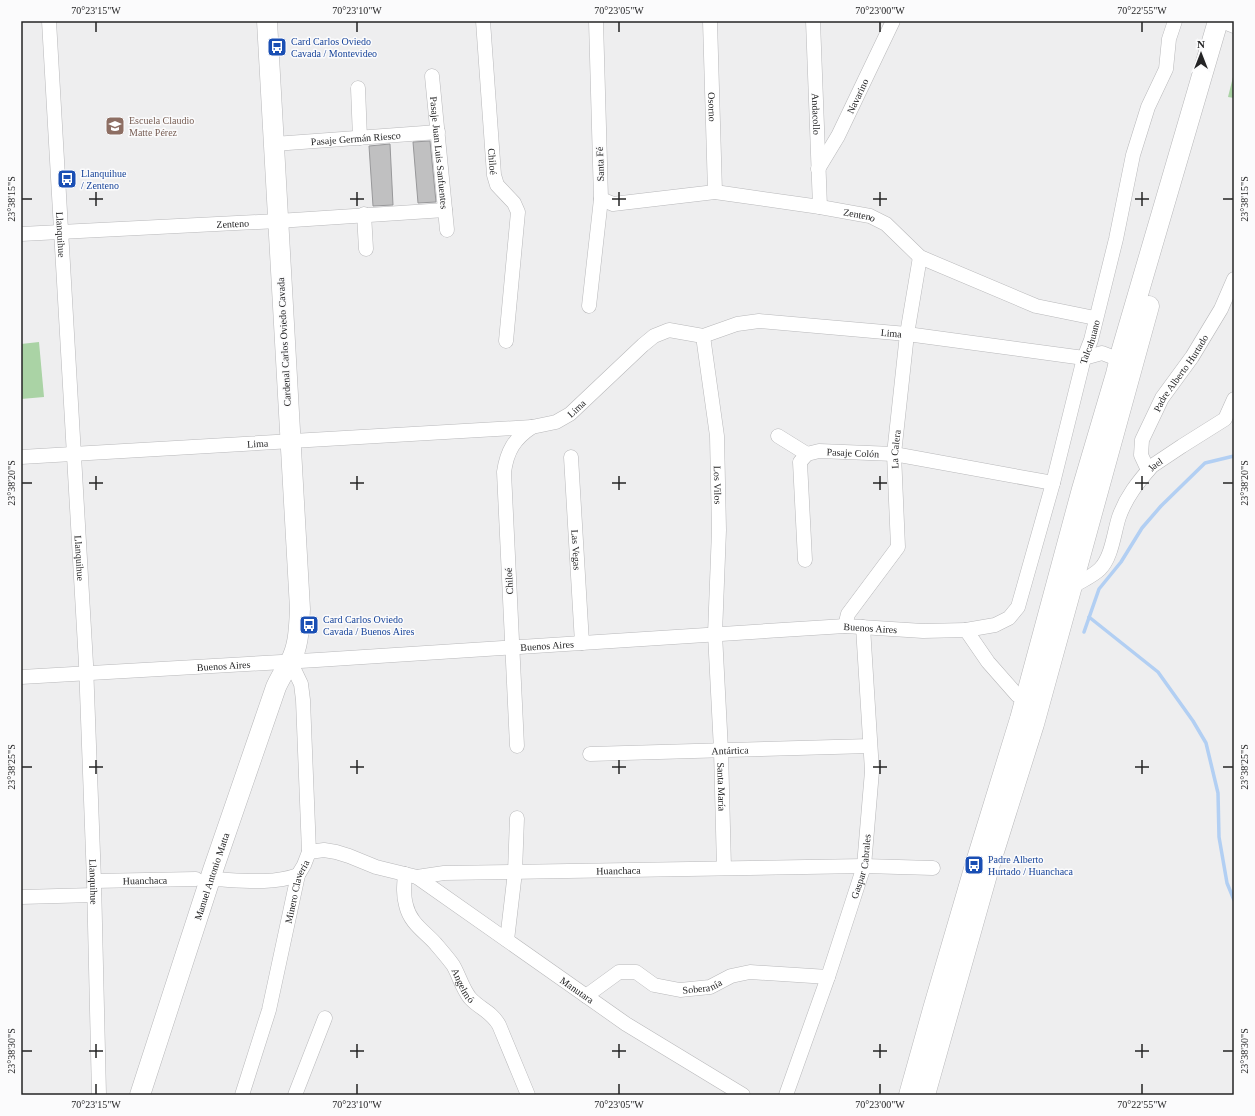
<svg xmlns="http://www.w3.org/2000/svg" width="1255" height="1116" font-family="'Times New Roman',serif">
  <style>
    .green { fill: #aad3a5 }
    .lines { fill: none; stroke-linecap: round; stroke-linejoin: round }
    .stream { stroke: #b2cff3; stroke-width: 3.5 }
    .building { fill: #c0c0c1; stroke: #98989a }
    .street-casing { stroke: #b8b8ba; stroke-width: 15 }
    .secondary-casing { stroke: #b8b8ba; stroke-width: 21 }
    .street { stroke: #fff; stroke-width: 14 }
    .secondary { stroke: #fff; stroke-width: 20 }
    .ticks { fill: none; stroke: #242425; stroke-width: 1.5 }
    .labels { text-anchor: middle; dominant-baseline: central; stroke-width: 3; stroke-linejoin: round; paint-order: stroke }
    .transit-label { font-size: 10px; fill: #164399; stroke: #fbfbfc; text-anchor: start }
    .street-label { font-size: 10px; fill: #242425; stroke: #fbfbfc }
    .education-label { font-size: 10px; fill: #785e54; stroke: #fbfbfc; text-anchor: start }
    .neatline { fill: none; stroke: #242425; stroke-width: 1.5 }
    .ticks-label { font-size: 10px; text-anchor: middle; fill: #242425 }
  </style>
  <rect width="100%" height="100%" fill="#eeeeef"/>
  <!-- green -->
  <g class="green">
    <polygon points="1234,73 1234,98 1228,97"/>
    <polygon points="39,342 44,397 21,399 21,344"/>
  </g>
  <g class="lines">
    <!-- stream -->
    <g class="stream">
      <polyline points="1089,617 1158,672 1193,721 1206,743 1218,793 1219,837 1227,883 1234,900"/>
      <polyline points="1084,632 1099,589 1121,562 1142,528 1161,506 1205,463 1234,456"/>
    </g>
  </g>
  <!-- building -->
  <g class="building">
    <polygon points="430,141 436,202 418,203 413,142"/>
    <polygon points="390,144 393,205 373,206 369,146"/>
  </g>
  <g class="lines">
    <!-- street casing -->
    <g class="street-casing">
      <g id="street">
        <path id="s1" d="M49 21 86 664 94 881 99 1095"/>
        <path id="s2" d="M483 21 494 175 497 185 514 203 518 212 506 341"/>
        <path id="s3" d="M710 21 715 192"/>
        <path id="s4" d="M813 21 820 207"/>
        <polyline points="1229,24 1234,26"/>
        <path id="s5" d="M432 76 447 230"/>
        <polyline points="358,88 360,138"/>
        <path id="s6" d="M274 144 438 132"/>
        <path id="s7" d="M818 169 838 136 893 21"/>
        <path id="s8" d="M601 199 613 204 715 192 820 207 870 216 886 224 920 257 1036 306 1095 318"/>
        <polyline points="364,214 366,249"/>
        <path id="s9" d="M21 234 278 221 445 210"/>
        <polyline points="589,306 601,199 596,21"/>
        <path id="s10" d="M703 336 717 436 719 530 715 634 721 750 724 868"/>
        <polyline points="778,436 807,454"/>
        <path id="s11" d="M21 457 532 427 556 422 570 414 643 345 654 336 669 330 703 336 737 324 759 321 907 334 1084 358 1102 353 1128 363"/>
        <path id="s12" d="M571 457 582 643"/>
        <path id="s13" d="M1148 470 1141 455 1142 440 1162 398 1192 357 1221 309 1234 279"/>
        <path id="s14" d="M805 560 800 462 807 454 819 451 894 454 1053 483"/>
        <path id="s15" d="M1072 587C1081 581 1093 576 1100 569 1112 557 1114 532 1119 517 1126 497 1138 482 1152 466L1182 446 1225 419 1234 399"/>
        <path id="s16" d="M845 626 848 614 898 547 894 454 907 334 920 257"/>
        <path id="s17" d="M966 630 995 625 1009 618 1018 607 1053 483 1084 358 1091 340 1116 239 1133 155 1148 107 1166 69 1169 39 1175 21"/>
        <path id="s18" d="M21 677 317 660 845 626 923 631 966 630 988 662 1017 695 1033 703"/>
        <path d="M517 746 504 472C507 451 514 439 532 427"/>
        <path id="s19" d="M590 754 870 746"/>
        <path id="s20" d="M309 852 324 850 336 852 349 856 376 867 417 877 444 873 864 866 933 868"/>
        <path id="s21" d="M405 874C404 885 403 895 406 905 410 923 424 931 435 943 441 950 448 958 453 965 459 975 462 988 470 998 480 1009 491 1011 499 1025L528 1095"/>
        <path id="s22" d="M417 877 626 1024 743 1095"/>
        <path d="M210 879C239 880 271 885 298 875"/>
        <path id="s23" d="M94 881 196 879"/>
        <polyline points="21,897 94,895"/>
        <polyline points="507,940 515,872 517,818"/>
        <path id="s24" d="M586 996 619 972H636L654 985 680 990 710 987 731 976 750 972 828 977"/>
        <path id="s25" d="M242 1095 269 1010 298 875 304 865 309 852 303 700 301 684 290 661"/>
        <polyline points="295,1095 325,1018"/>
        <path id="s26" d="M786 1095 828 977 864 866 872 771 863 627"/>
      </g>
    </g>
    <!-- secondary casing -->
    <g class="secondary-casing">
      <g id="secondary">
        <path id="s27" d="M140 1095 213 870 276 687C280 678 285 670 290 662 299 646 299 627 300 609L267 21"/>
        <polyline points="909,1095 933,1009 976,862 1020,719 1082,489 1116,374 1122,349 1218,21"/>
        <polyline points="925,1095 990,864 1034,724 1149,306"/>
      </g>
    </g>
    <!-- street -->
    <use href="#street" class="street"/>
    <!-- secondary -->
    <use href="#secondary" class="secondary"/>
  </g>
  <!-- ticks -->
  <path class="ticks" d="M96 22V32M357 22V32M619 22V32M880 22V32M1142 22V32M96 192V206M357 192V206M619 192V206M880 192V206M1142 192V206M22 199H32M89 199H103M350 199H364M612 199H626M873 199H887M1135 199H1149M1223 199H1233M96 476V490M357 476V490M619 476V490M880 476V490M1142 476V490M22 483H32M89 483H103M350 483H364M612 483H626M873 483H887M1135 483H1149M1223 483H1233M96 760V774M357 760V774M619 760V774M880 760V774M1142 760V774M22 767H32M89 767H103M350 767H364M612 767H626M873 767H887M1135 767H1149M1223 767H1233M96 1044V1058M357 1044V1058M619 1044V1058M880 1044V1058M1142 1044V1058M22 1051H32M89 1051H103M350 1051H364M612 1051H626M873 1051H887M1135 1051H1149M1223 1051H1233M96 1084V1094M357 1084V1094M619 1084V1094M880 1084V1094M1142 1084V1094"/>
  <!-- icons -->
  <defs>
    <g id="bus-square" transform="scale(1)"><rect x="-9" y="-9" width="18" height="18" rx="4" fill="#1a4fb4" stroke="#fbfbfc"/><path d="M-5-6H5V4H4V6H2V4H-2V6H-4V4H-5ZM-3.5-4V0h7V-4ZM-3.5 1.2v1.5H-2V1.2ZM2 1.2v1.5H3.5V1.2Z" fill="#fff"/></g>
    <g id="school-square" transform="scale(1)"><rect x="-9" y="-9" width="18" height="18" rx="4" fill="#8d6e63" stroke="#fbfbfc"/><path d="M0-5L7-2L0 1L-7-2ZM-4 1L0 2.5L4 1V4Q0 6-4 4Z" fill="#fff"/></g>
  </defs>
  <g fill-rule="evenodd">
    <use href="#bus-square" x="277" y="47"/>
    <use href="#school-square" x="115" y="126"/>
    <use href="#bus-square" x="67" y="179"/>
    <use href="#bus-square" x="309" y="625"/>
    <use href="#bus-square" x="974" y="865"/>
  </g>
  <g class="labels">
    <!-- transit labels -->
    <g class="transit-label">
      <text x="291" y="41">Card Carlos Oviedo<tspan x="291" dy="12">Cavada / Montevideo</tspan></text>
      <text x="81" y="173">Llanquihue<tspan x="81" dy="12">/ Zenteno</tspan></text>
      <text x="323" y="619">Card Carlos Oviedo<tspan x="323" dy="12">Cavada / Buenos Aires</tspan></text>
      <text x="988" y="859">Padre Alberto<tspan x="988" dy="12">Hurtado / Huanchaca</tspan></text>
    </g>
    <!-- street labels -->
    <g class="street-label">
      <text stroke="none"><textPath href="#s7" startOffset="83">Navarino</textPath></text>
      <text stroke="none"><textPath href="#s3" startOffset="86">Osorno</textPath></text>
      <text stroke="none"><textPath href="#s4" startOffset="93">Andacollo</textPath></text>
      <text stroke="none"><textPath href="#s6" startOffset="82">Pasaje Germán Riesco</textPath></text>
      <text stroke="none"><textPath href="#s5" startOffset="77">Pasaje Juan Luis Sanfuentes</textPath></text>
      <text stroke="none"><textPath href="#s2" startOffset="141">Chiloé</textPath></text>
      <text transform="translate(600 164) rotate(-92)">Santa Fé</text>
      <text stroke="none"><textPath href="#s8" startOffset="262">Zenteno</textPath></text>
      <text stroke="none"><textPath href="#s9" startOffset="212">Zenteno</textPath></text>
      <text stroke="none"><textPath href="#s1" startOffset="214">Llanquihue</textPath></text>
      <text stroke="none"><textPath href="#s11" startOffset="909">Lima</textPath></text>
      <text transform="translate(284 342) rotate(-93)">Cardenal Carlos Oviedo Cavada</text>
      <text stroke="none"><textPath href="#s17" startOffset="334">Talcahuano</textPath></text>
      <text stroke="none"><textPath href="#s13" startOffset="109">Padre Alberto Hurtado</textPath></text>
      <text stroke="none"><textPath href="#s11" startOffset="561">Lima</textPath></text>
      <text stroke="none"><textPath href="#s11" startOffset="237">Lima</textPath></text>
      <text stroke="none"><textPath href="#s16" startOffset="194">La Calera</textPath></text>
      <text stroke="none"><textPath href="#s14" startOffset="155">Pasaje Colón</textPath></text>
      <text stroke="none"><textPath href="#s15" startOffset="154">Jael</textPath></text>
      <text stroke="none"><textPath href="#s10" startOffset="150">Los Vilos</textPath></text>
      <text stroke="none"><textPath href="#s12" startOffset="93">Las Vegas</textPath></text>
      <text stroke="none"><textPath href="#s1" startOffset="538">Llanquihue</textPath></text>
      <text transform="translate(509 581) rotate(-93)">Chiloé</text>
      <text stroke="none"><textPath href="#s18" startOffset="851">Buenos Aires</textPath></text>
      <text stroke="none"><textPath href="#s18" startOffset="527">Buenos Aires</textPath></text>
      <text stroke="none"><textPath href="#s18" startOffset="203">Buenos Aires</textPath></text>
      <text stroke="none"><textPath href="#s19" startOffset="140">Antártica</textPath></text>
      <text stroke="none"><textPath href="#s10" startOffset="452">Santa María</textPath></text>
      <text stroke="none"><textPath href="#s26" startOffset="241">Gaspar Cabrales</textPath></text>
      <text stroke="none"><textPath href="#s20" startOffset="314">Huanchaca</textPath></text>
      <text stroke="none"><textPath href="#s27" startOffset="230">Manuel Antonio Matta</textPath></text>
      <text stroke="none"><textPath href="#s23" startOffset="51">Huanchaca</textPath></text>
      <text stroke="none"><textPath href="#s1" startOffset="862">Llanquihue</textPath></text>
      <text stroke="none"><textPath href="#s25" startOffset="211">Minero Claveria</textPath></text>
      <text stroke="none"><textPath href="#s21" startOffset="131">Angelmó</textPath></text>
      <text stroke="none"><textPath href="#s24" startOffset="129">Soberanía</textPath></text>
      <text stroke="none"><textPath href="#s22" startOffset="196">Manutara</textPath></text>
    </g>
    <!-- education labels -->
    <g class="education-label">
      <text x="129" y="120">Escuela Claudio<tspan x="129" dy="12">Matte Pérez</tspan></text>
    </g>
  </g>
  <!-- border -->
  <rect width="1255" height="1116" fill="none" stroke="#fbfbfc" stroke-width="44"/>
  <!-- north arrow -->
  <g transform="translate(1201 54)" stroke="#fbfbfc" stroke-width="3" paint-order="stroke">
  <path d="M0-3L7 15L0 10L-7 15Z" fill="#242425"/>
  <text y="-6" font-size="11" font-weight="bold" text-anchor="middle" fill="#242425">N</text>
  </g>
  <rect x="22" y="22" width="1211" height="1072" class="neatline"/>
  <g class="ticks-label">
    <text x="96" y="14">70°23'15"W</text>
    <text x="357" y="14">70°23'10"W</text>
    <text x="619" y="14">70°23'05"W</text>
    <text x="880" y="14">70°23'00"W</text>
    <text x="1142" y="14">70°22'55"W</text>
    <text transform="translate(11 199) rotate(-90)" y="4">23°38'15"S</text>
    <text transform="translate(1244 199) rotate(-90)" y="4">23°38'15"S</text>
    <text transform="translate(11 483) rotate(-90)" y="4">23°38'20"S</text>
    <text transform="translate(1244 483) rotate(-90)" y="4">23°38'20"S</text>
    <text transform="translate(11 767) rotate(-90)" y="4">23°38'25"S</text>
    <text transform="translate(1244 767) rotate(-90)" y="4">23°38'25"S</text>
    <text transform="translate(11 1051) rotate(-90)" y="4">23°38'30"S</text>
    <text transform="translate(1244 1051) rotate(-90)" y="4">23°38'30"S</text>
    <text x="96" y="1108">70°23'15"W</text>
    <text x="357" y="1108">70°23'10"W</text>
    <text x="619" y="1108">70°23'05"W</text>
    <text x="880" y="1108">70°23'00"W</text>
    <text x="1142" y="1108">70°22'55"W</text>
  </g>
</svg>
